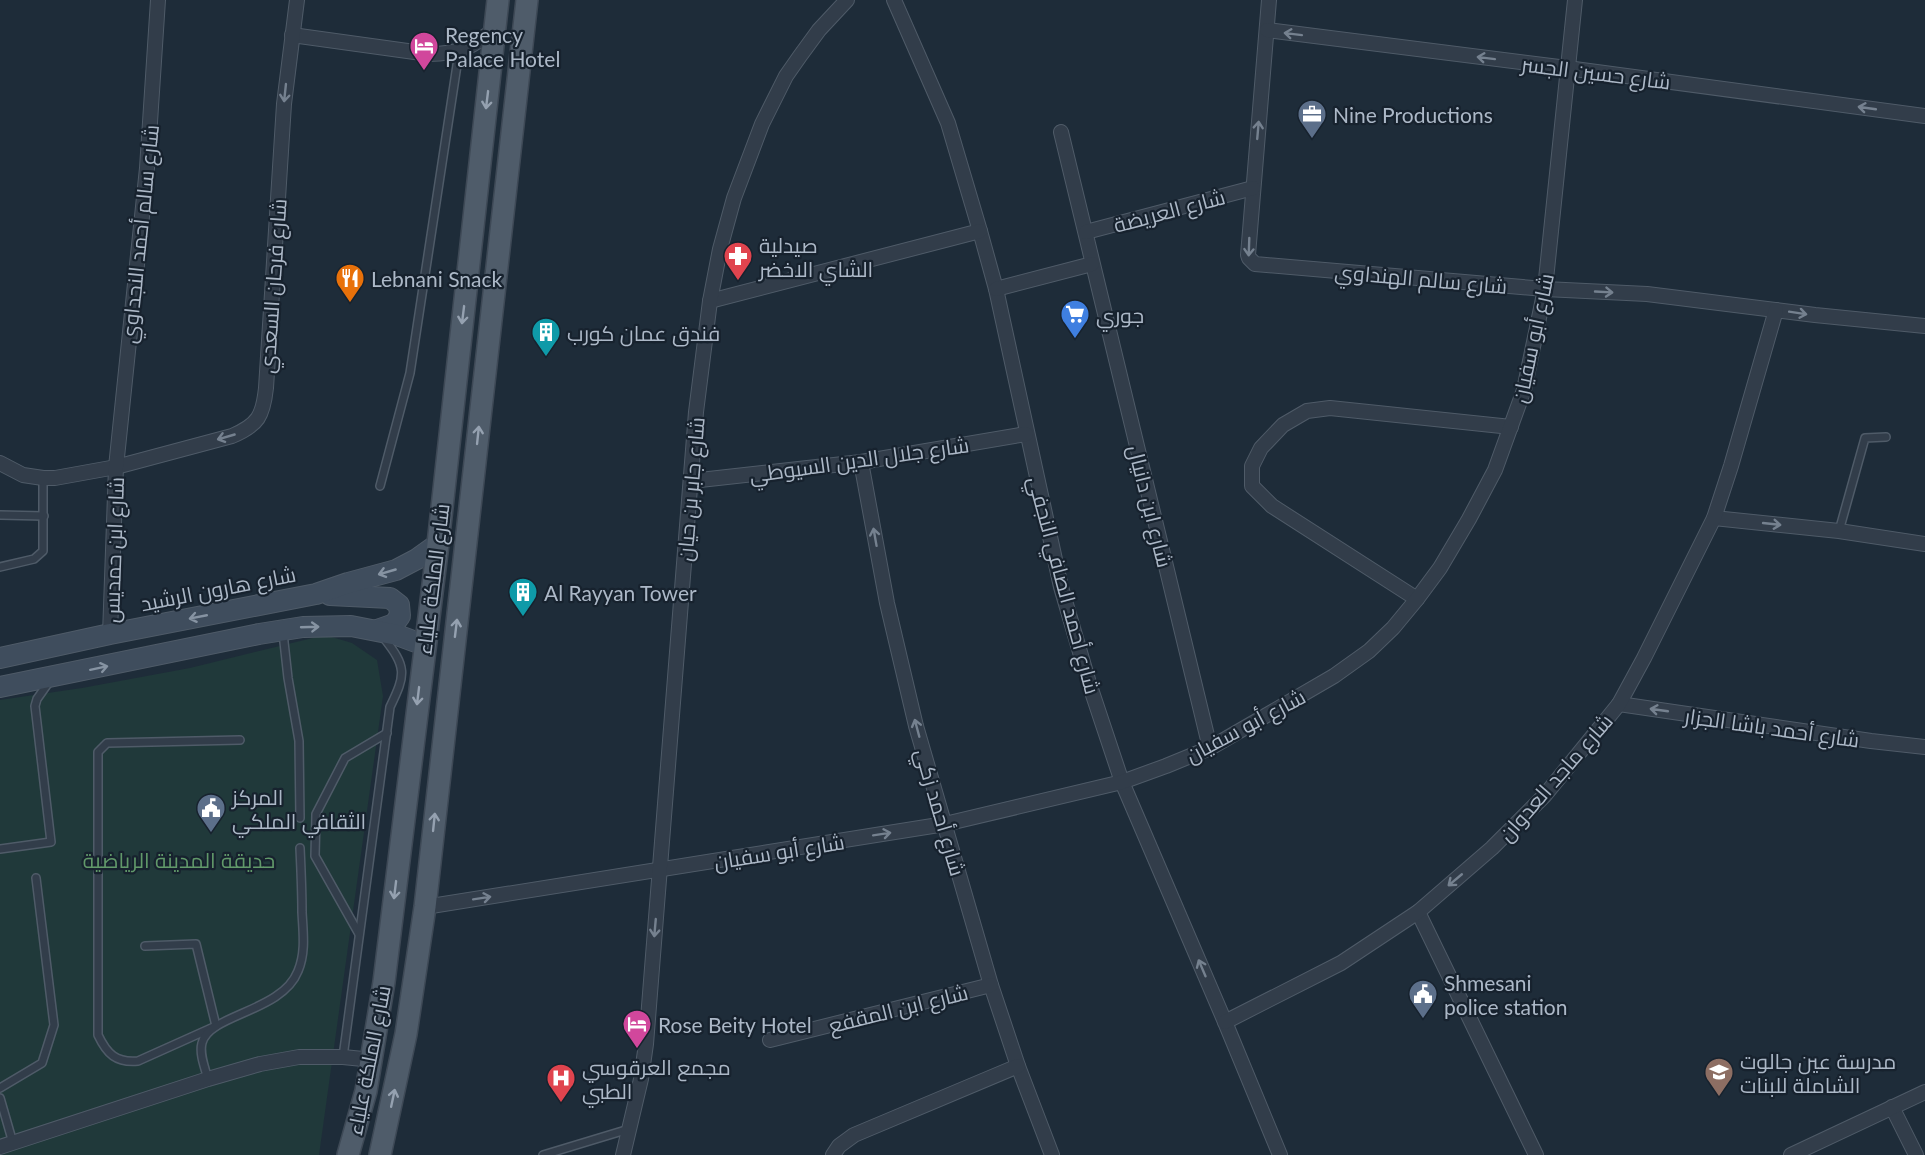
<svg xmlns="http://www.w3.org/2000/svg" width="1925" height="1155" font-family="Lato,Cairo,sans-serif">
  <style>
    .green { fill: #20393a }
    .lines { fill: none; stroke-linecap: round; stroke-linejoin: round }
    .lane-casing { stroke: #4f5b68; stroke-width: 10 }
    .street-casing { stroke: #4f5b68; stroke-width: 16 }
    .secondary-casing { stroke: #4f5b68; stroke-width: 22 }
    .primary-casing { stroke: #3e4956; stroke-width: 24 }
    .lane { stroke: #323d4a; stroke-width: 7 }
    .street { stroke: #323d4a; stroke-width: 14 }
    .secondary { stroke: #3f4d5d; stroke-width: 20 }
    .primary { stroke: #4f5c6a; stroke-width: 21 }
    .oneway { stroke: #75818f }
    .oneway2 { stroke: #95a1b0 }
    .oneway3 { stroke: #8693a2 }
    .labels { text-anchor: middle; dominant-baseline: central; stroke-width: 4.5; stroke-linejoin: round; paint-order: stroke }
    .poi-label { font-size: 21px; fill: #acb8c7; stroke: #17222e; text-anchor: start }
    .street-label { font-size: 21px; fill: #acb8c7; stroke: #17222e }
    .park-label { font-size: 21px; fill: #61996a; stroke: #17222e }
  </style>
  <rect width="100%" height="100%" fill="#1e2c39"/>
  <!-- green -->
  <polygon class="green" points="325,635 352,643 377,660 383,696 319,1155 0,1155 0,700 82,688 190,668"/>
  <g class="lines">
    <!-- lane casing -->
    <g class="lane-casing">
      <g id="lane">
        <polyline points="380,486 410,373 459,52"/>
        <polyline points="0,515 44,516"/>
        <polyline points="1839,531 1865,438 1886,437"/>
        <polyline points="0,567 34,559 43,551 43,478"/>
        <polyline points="283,633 288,678 299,741 300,818"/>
        <polyline points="0,849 51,842 35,706 37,699 49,682"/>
        <polyline points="359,934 315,856 316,814 345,758 387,733"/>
        <path d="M145 946 196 944 216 1026 138 1061C116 1063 107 1054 98 1035V752L107 743 240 740"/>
        <path d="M343 1057 390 707C406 674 407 667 383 637"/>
        <path d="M208 1079C205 1068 199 1054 202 1043 209 1014 282 1012 298 971 306 952 303 932 302 912 302 891 301 869 300 848"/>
        <polyline points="0,1088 42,1063 54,1025 36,878"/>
        <polyline points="0,1098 13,1143"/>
        <polyline points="543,1155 629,1129"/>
      </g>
    </g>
    <!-- street casing -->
    <g class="street-casing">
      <g id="street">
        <polyline points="894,0 948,123 980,231 996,289 1061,587 1089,683 1122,782 1225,1022 1280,1155"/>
        <polyline points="1269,0 1248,255 1249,258 1255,264 1545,289 1647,294 1815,315 1925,326"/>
        <polyline points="1267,30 1567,68 1925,116"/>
        <path d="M292 35 429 54C459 54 473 47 496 28"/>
        <polyline points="1061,132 1210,748"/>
        <polyline points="1086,232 1253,188"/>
        <polyline points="996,289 1092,264"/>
        <polyline points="710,301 980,231"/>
        <polyline points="861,462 887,603 916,726 991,985 1018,1066 1052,1155"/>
        <path d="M0 463 23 475 43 478H55L116 467 232 436C258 425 263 416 266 388L284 104 297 0"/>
        <polyline points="691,481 861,462 1026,434"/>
        <polyline points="1714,518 1839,531 1925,544"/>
        <polyline points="1417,599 1272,506 1252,486 1252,466 1261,448 1283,425 1307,411 1330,408 1511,427"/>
        <polyline points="110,634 116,467 147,168 158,0"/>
        <polyline points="1619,704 1871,741 1925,747"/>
        <polyline points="425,907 945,824 1122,782 1166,766 1210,748 1334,676 1369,651 1393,628 1417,599 1440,568 1469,519 1495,470 1524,390 1545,289 1575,0"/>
        <polyline points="1418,912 1536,1155"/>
        <polyline points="1225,1022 1341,963 1418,912 1492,848 1545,795 1619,704 1644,658 1714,518 1731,466 1776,310"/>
        <polyline points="770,1040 991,985"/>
        <polyline points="1892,1107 1916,1155"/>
        <polyline points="0,1147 208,1079 260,1064 299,1057 343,1057 373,1060"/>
        <polyline points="623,1155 641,1079 646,1044 696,412 710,301 720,249 734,198 762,124 786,76 800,56 819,30 847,0"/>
        <polyline points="833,1155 839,1146 854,1135 1018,1066"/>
        <polyline points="1791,1155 1925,1092"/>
      </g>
    </g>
    <!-- secondary casing -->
    <g class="secondary-casing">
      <g id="secondary">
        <polyline points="330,595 390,598 399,605 400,616 394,624 377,630"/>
        <polyline points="0,658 110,634 316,594 348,583 396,570 417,559 438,544"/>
        <polyline points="0,687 259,634 303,627 351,626 397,635 424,645"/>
      </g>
    </g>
    <!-- primary casing -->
    <g class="primary-casing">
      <g id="primary">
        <polyline points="348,1155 366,1091 384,982 438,544 498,0"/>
        <polyline points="380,1155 406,1034 425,907 527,0"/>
      </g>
    </g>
    <!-- lane -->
    <use href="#lane" class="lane"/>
    <!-- street -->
    <use href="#street" class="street"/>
    <!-- secondary -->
    <use href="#secondary" class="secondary"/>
    <!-- primary -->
    <use href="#primary" class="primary"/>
  </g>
  <!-- one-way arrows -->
  <defs><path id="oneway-shaft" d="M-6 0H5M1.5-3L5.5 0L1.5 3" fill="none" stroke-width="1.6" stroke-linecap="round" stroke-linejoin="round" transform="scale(1.5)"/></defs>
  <g class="oneway">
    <use href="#oneway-shaft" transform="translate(1293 34) rotate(-173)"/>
    <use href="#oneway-shaft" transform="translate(1486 58) rotate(-173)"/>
    <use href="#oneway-shaft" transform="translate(285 93) rotate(96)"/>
    <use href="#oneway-shaft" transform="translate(1867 108) rotate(-172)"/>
    <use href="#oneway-shaft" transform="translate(1258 130) rotate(-85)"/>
    <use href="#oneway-shaft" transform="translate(1249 247) rotate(92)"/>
    <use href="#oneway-shaft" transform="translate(1604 292) rotate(3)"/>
    <use href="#oneway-shaft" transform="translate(1798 313) rotate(9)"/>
    <use href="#oneway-shaft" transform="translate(226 437) rotate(164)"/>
    <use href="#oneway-shaft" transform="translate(1772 524) rotate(6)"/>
    <use href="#oneway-shaft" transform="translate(875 537) rotate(-100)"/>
    <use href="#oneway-shaft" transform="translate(1659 710) rotate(-172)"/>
    <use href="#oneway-shaft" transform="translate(917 728) rotate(-105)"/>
    <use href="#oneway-shaft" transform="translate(882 834) rotate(-9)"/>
    <use href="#oneway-shaft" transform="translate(1455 880) rotate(140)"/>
    <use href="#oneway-shaft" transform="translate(482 898) rotate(-9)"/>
    <use href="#oneway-shaft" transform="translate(655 928) rotate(95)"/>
    <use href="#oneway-shaft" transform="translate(1202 968) rotate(-113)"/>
  </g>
  <g class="oneway2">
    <use href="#oneway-shaft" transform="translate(487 100) rotate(97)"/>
    <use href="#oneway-shaft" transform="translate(463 315) rotate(97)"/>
    <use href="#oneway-shaft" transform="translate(478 435) rotate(-84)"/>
    <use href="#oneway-shaft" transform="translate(456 628) rotate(-83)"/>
    <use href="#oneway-shaft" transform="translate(418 696) rotate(97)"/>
    <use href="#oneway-shaft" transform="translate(434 822) rotate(-84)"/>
    <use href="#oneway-shaft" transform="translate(395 890) rotate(97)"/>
    <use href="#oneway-shaft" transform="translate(393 1098) rotate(-78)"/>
  </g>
  <g class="oneway3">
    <use href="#oneway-shaft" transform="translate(387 572) rotate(164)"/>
    <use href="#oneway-shaft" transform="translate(198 617) rotate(169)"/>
    <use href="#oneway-shaft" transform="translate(310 627) rotate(-2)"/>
    <use href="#oneway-shaft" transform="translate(99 668) rotate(-12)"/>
  </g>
  <!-- icons -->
  <defs>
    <g id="hotel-pin" transform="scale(1.5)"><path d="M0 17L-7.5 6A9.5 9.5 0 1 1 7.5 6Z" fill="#d1479c" stroke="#17222e"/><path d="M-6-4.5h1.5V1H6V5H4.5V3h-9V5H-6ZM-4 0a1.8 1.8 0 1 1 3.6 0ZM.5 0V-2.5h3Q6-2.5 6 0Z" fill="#fff"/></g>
    <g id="office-pin" transform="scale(1.5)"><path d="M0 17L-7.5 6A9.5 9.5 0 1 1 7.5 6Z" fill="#5c6f8a" stroke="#17222e"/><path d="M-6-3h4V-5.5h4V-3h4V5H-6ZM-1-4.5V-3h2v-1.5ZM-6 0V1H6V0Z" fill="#fff"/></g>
    <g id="pharmacy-pin" transform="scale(1.5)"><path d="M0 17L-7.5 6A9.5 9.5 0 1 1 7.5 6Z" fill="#e0444e" stroke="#17222e"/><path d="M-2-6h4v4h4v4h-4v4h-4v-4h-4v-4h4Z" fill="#fff"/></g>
    <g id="restaurant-pin" transform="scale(1.5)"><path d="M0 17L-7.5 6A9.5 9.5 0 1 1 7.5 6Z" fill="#e8710a" stroke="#17222e"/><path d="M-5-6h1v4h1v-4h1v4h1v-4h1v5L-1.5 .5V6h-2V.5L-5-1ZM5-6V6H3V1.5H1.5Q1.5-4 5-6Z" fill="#fff"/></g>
    <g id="supermarket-pin" transform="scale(1.5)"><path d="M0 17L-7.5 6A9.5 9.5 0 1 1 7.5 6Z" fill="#3f7fe0" stroke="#17222e"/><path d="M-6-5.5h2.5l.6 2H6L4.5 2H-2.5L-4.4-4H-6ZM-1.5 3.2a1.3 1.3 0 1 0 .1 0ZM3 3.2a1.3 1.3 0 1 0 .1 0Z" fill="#fff"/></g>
    <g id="building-pin" transform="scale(1.5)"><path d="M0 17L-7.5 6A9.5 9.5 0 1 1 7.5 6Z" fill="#0f9aa8" stroke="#17222e"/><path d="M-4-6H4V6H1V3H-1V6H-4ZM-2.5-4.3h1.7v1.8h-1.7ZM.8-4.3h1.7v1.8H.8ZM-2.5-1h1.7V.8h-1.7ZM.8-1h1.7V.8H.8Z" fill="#fff"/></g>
    <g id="civic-pin" transform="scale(1.5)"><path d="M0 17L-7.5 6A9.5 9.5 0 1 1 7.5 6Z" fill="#5c6f8a" stroke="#17222e"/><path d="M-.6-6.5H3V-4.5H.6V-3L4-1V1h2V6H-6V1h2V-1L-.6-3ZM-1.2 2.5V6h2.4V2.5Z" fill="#fff"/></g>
    <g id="school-pin" transform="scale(1.5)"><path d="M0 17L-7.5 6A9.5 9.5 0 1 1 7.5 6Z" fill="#8d6e63" stroke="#17222e"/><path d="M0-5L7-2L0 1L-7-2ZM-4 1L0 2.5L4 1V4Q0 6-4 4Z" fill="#fff"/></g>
    <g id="hospital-pin" transform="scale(1.5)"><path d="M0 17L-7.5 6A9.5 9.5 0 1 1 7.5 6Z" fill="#e0444e" stroke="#17222e"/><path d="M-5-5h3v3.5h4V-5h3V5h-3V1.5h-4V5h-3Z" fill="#fff"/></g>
  </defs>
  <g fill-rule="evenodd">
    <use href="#hotel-pin" x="424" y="46"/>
    <use href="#office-pin" x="1312" y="114"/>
    <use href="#pharmacy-pin" x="738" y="256"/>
    <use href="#restaurant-pin" x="350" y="278"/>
    <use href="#supermarket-pin" x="1075" y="314"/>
    <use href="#building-pin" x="546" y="332"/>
    <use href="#building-pin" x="523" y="592"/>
    <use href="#civic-pin" x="211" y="808"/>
    <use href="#civic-pin" x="1423" y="994"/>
    <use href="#hotel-pin" x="637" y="1024"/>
    <use href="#school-pin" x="1719" y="1072"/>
    <use href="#hospital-pin" x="561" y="1078"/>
  </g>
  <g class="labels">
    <!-- poi labels -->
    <g class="poi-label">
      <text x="445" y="34">Regency<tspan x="445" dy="24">Palace Hotel</tspan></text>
      <text x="1333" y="114">Nine Productions</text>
      <text x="759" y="244">صيدلية<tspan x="759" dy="24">الشاي الاخضر</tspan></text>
      <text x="371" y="278">Lebnani Snack</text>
      <text x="1096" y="314">جوري</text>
      <text x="567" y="332">فندق عمان كورب</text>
      <text x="544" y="592">Al Rayyan Tower</text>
      <text x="232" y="796">المركز<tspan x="232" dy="24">الثقافي الملكي</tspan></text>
      <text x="1444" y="982">Shmesani<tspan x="1444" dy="24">police station</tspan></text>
      <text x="658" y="1024">Rose Beity Hotel</text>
      <text x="1740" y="1060">مدرسة عين جالوت<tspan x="1740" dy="24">الشاملة للبنات</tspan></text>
      <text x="582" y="1066">مجمع العرقوسي<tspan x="582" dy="24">الطبي</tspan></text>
    </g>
    <!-- street labels -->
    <g class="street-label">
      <text transform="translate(1596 72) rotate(7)">شارع حسين الجسر</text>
      <text transform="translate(1169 210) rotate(-15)">شارع العريضة</text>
      <text transform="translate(139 234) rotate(-84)">شارع سالم أحمد النجداوي</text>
      <text transform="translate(1421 278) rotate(5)">شارع سالم الهنداوي</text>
      <text transform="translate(272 286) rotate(-86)">شارع فرحان السعدي</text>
      <text transform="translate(1532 338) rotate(-78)">شارع أبو سفيان</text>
      <text transform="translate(859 459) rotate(-8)">شارع جلال الدين السيوطي</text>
      <text transform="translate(690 489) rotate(-85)">شارع جابر بن حيان</text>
      <text transform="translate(1151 506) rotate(76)">شارع ابن دانيال</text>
      <text transform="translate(113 550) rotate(-88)">شارع ابن حمديس</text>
      <text transform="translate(432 579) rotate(-83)">شارع الملكة علياء</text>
      <text transform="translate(1065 585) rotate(75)">شارع أحمد الصافي النجفي</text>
      <text transform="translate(218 588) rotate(-11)">شارع هارون الرشيد</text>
      <text transform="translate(1245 725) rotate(-28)">شارع أبو سفيان</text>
      <text transform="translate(1772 727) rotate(8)">شارع أحمد باشا الجزار</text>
      <text transform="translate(1555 777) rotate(-49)">شارع ماجد العدوان</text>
      <text transform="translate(941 812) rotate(74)">شارع أحمد زكي</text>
      <text transform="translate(779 851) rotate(-9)">شارع أبو سفيان</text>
      <text transform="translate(898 1008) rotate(-14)">شارع ابن المقفع</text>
      <text transform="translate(368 1060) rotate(-79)">شارع الملكة علياء</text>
    </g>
    <!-- park labels -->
    <g class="park-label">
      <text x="179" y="859">حديقة المدينة الرياضية</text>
    </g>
  </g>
</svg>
